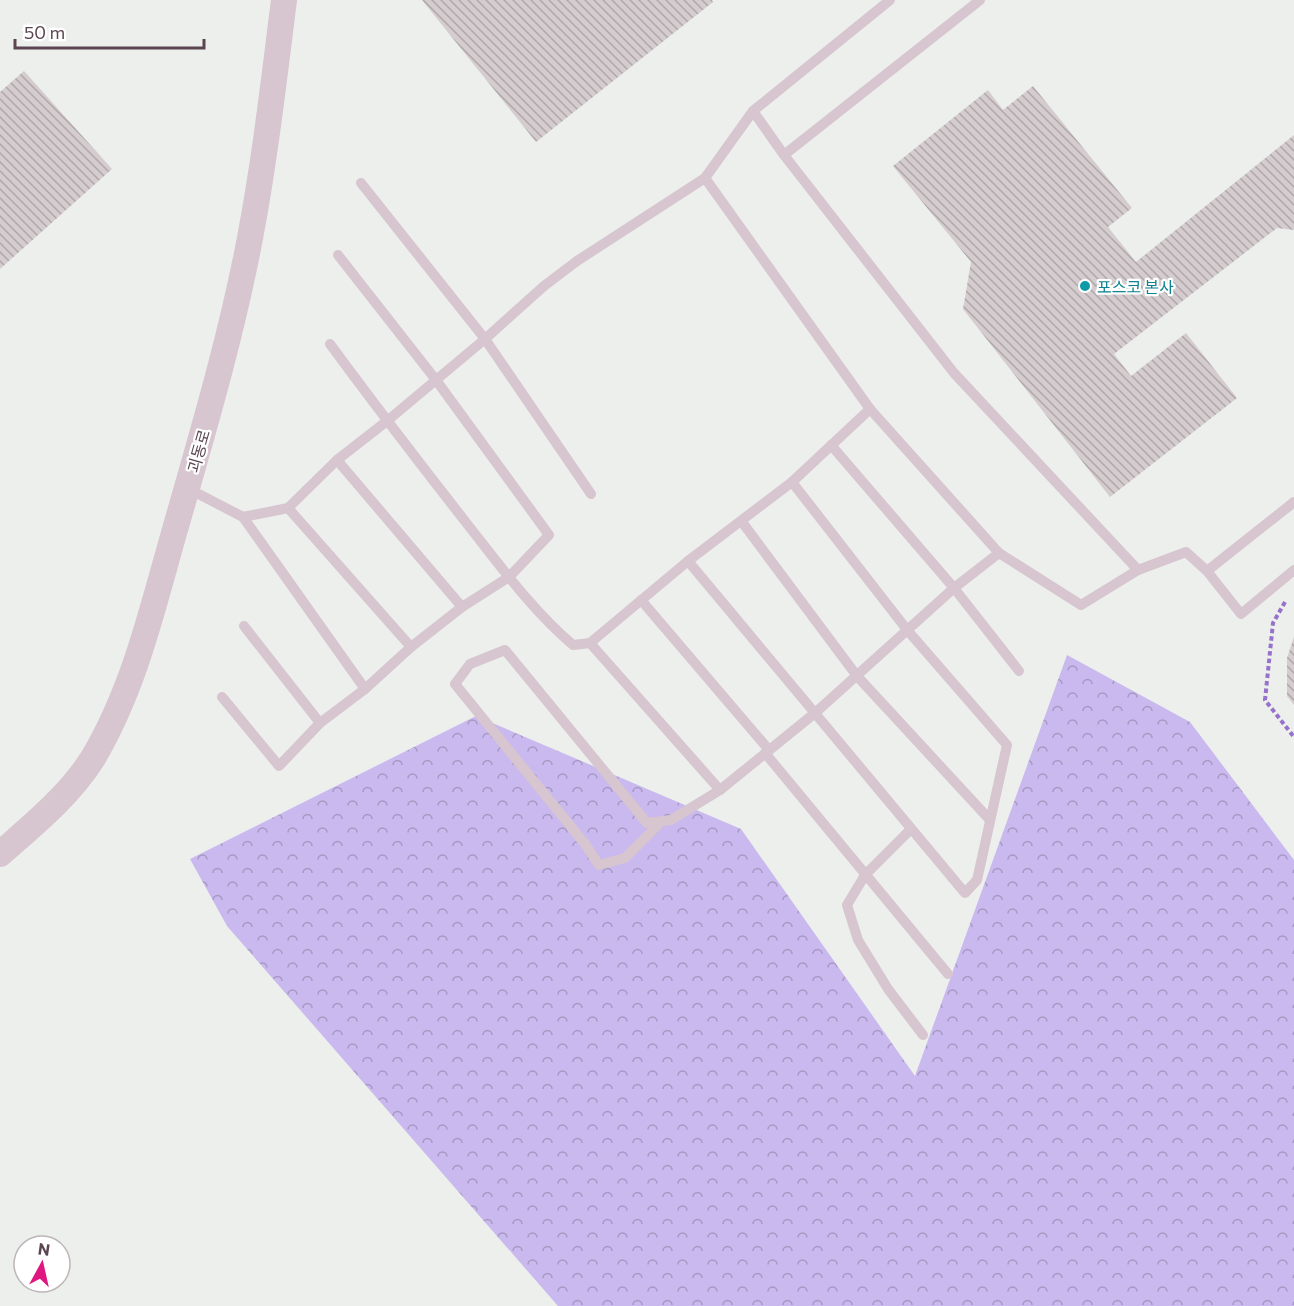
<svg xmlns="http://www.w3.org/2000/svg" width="1294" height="1306" font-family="Commissioner,'Noto Sans KR',sans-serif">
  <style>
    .forest { fill: url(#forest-crowns) }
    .building { fill: url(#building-back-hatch) }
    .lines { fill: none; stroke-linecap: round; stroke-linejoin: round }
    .path { stroke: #9871cc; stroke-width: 4; stroke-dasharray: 4.5 3; stroke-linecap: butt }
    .service { stroke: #d7c5d0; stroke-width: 10 }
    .tertiary { stroke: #d7c5d0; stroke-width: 26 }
    .culture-dot { fill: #0f9aa8; stroke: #fff; stroke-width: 2 }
    .labels { text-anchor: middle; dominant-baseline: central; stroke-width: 4.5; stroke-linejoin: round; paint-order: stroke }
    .culture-label { font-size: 16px; fill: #0d838f; stroke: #fff; text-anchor: start }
    .street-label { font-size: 16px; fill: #5a4551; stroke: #fff }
  </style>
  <defs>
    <pattern id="forest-crowns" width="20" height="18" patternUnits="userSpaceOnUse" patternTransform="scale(1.5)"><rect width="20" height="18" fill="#c9b9ee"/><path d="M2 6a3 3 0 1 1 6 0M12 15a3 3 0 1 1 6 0" fill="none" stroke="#a698c3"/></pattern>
    <pattern id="building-back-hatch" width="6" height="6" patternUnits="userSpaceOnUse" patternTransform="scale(1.5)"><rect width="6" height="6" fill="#d4cccf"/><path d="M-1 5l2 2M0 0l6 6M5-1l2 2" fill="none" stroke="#afa7aa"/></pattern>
  </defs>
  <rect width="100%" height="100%" fill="#ecefec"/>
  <!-- forest -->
  <polygon class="forest" points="1067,655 1190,722 1294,860 1294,1306 558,1306 227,926 190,859 476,716 741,829 915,1076"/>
  <!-- building -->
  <g class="building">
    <polygon points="422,0 712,0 713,2 536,142"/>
    <polygon points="24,71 112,169 0,269 0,92"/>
    <polygon points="1033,86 1132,208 1108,227 1136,262 1294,135 1294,230 1277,228 1114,354 1131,376 1186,333 1237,398 1110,497 963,309 971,262 893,166 988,90 1003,110"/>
    <polygon points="1294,637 1294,705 1287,696 1287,658"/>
  </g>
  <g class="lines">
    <!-- path -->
    <polyline class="path" points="1285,602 1273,623 1265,700 1294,737"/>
    <!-- service -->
    <g class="service">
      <polyline points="753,111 784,155 954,373 1138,570 1186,552 1207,571 1294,502"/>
      <polyline points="784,155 980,0"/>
      <polyline points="705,178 870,409 999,553 1081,605 1138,570"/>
      <polyline points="361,183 485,339 591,494"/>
      <path d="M330 344C375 405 421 465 468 525 501 567 533 611 573 645L590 643"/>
      <polyline points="870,409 792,482 688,561 590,643 720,790 815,713 954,588 999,553"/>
      <polyline points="831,445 954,588 1019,671"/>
      <polyline points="337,460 462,607"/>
      <polyline points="187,488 243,517 288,508 337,460 387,421 485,339 544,286 577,261 705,178 753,111 890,0"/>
      <polyline points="288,508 411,647"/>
      <polyline points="243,517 365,689"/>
      <polyline points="742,522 857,676 990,820"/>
      <polyline points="688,561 965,893 977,880 1007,745 908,631 792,482"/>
      <polyline points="1207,571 1241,614 1294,570"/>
      <polyline points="641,600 769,750"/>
      <polyline points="222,697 279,766 320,723 244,626"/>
      <polyline points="320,723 365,689 411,647 462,607 509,577 549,535 436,380 338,255"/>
      <polyline points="765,753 948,974"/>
      <polyline points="662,821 625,858 599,865 585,844 455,684 470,664 505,650 647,823 671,820 720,790"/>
      <polyline points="911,829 865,875 847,905 858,940 888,989 923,1035"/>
    </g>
    <!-- tertiary -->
    <path class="tertiary" d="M0 854C33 825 69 796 93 758 134 689 152 610 174 533 202 435 231 338 250 238 265 159 274 79 284 0"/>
  </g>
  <!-- markers -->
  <circle class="culture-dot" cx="1085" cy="286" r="6"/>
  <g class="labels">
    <!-- culture labels -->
    <g class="culture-label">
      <text x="1097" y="286">포스코 본사</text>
    </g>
    <!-- street labels -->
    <g class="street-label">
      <text transform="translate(198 451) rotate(-74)">괴동로</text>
    </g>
  </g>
  <!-- north arrow -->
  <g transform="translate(42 1264) rotate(8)"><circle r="28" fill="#ffffff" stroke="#bdb5b9" stroke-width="1.5"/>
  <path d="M0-4.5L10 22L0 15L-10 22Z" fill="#de187e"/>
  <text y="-9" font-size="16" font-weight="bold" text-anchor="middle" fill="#5a4551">N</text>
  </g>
  <!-- scale -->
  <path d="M15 39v9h189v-9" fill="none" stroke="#5a4551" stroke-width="3"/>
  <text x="24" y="39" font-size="18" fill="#5a4551" stroke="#ffffff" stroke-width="4.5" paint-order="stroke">50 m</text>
</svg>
